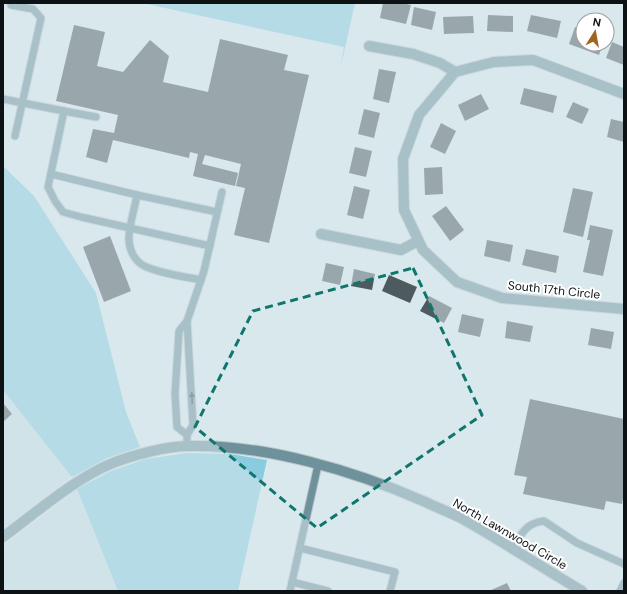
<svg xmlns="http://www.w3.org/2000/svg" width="627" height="594" font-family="'DM Sans',sans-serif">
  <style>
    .built { fill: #c6dde4 }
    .green { fill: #8accdf }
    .building { fill: #4d5a5e }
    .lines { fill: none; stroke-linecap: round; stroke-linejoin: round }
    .service-casing { stroke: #b8c6c9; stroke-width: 9 }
    .minor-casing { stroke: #b8c6c9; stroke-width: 12 }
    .service { stroke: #6e919b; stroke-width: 7 }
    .minor { stroke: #6e919b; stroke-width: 10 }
    .oneway { fill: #394b51 }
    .marked { fill: none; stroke: #0f766e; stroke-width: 3; stroke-dasharray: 8 5; stroke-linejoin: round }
    .labels { text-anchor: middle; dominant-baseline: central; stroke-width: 4; stroke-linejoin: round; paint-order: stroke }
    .street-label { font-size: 12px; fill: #0d1214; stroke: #fff }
  </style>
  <rect width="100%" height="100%" fill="#d9e8ec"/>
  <!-- built -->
  <g class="built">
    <polygon points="3,390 72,476 3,529"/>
    <polygon points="77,489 118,591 3,591 3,546"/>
  </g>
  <!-- green -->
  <g class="green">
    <polygon points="142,3 355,3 341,66 344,47"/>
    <polygon points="3,166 34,196 96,293 126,412 140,447 107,458 72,477 3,390"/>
    <polygon points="187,453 230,454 267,460 238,591 118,591 77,489 111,471 146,459"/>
  </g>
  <!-- building -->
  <g class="building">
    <polygon points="383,3 402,3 411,5 406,24 380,18"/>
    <polygon points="414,7 436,12 432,30 411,25"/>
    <polygon points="488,15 513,16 513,32 487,31"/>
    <polygon points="531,15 561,21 557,38 527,31"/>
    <polygon points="473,16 474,33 444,34 443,17"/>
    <polygon points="74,25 105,32 97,66 123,72 150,40 169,56 163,82 208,92 220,39 288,55 284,70 309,75 269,243 234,235 245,188 236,186 241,164 205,155 202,164 238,173 235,186 193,176 198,154 190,152 189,158 113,140 107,163 86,157 93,129 114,133 118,115 56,101"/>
    <polygon points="575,27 583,30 583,44 603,44 599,55 569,44"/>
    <polygon points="612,42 624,47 624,65 606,58"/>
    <polygon points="379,69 396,72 389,103 373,99"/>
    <polygon points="524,88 557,96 553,113 520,104"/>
    <polygon points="481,94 489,109 465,121 458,105"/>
    <polygon points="573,102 589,109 582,124 566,117"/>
    <polygon points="364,109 380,113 374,138 358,134"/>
    <polygon points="611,119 624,122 624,142 607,137"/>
    <polygon points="441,123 456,131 445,154 430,147"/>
    <polygon points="355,147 372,151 366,177 349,173"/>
    <polygon points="442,167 443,194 425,195 424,168"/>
    <polygon points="354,186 370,190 363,219 347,215"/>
    <polygon points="573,188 593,192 583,237 563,232"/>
    <polygon points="446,206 464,230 450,241 432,216"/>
    <polygon points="590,225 613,230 603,276 583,272 590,240 587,240"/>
    <polygon points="110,236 131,291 104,302 83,247"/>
    <polygon points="487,240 513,245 510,262 484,256"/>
    <polygon points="526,249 559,256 556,273 522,265"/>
    <polygon points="326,263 344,267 340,285 322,281"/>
    <polygon points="354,269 375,274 372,290 351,286"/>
    <polygon points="389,275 417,287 410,303 382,291"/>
    <polygon points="429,296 452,308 444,323 420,311"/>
    <polygon points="462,314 484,319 480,337 458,332"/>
    <polygon points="507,321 533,326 530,342 505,338"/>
    <polygon points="591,328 614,332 611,349 588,345"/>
    <polygon points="530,399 624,419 624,492 622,504 606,501 604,510 523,494 527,477 514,475"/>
    <polygon points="3,403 12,414 3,422"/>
    <polygon points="507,583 511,591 489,591"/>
  </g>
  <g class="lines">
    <!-- service casing -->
    <g class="service-casing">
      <g id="service">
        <polyline points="11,5 33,9 41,18 15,136"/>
        <polyline points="3,99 64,111 48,187 55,201 63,212 81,217 210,246"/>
        <polyline points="64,111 96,117"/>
        <polyline points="51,174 137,195"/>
        <path d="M201 280C186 277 152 272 141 264 134 259 129 249 129 240 128 228 135 208 137 195L217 212"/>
        <polyline points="187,321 204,271 222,192"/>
        <polyline points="187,435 177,427 175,394 179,331 187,321 193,425 187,435 187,446"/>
        <polyline points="300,548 395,572 390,591"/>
        <path d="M512 549C521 535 525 523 544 521L577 543 624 564"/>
        <polyline points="292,582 328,591"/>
        <polyline points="290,591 318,465"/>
        <polyline points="620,591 624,583"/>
      </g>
    </g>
    <!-- minor casing -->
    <g class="minor-casing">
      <g id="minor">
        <polyline points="369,46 413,54 440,63 455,72"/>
        <polyline points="624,94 533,60 494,62 455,72 419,115 403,159 404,210 423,250 457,282 502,298 624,309"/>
        <polyline points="321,234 401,250 418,241"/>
        <path d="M3 537C37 512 69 483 108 465 129 456 166 446 189 446 264 444 355 471 423 501 436 507 449 512 461 518 502 541 541 567 582 591"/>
      </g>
    </g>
    <!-- service -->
    <use href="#service" class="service"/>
    <!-- minor -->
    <use href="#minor" class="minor"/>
  </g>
  <!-- one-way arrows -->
  <defs><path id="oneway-solid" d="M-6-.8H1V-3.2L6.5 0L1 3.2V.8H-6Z"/></defs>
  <use class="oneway" href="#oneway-solid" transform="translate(192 398) rotate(-93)"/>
  <!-- marked area -->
  <path d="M0 0H627V594H0ZM413 268 482 415 317 528 195 427 253 311Z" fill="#d9e8ec" fill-opacity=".55" fill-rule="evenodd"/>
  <path class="marked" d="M413 268 482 415 317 528 195 427 253 311Z"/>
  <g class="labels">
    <!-- street labels -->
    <g class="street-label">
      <text transform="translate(554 290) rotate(6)">South 17th Circle</text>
      <text transform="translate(510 534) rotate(30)">North Lawnwood Circle</text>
    </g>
  </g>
  <!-- border -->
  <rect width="627" height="594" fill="none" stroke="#0d1214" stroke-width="8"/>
  <!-- north arrow -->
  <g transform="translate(595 32) rotate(11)"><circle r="19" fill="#ffffff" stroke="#9ea0a1"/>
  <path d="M0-3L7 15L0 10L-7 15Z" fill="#9d6721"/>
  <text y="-6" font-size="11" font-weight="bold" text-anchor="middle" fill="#0d1214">N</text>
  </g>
</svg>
